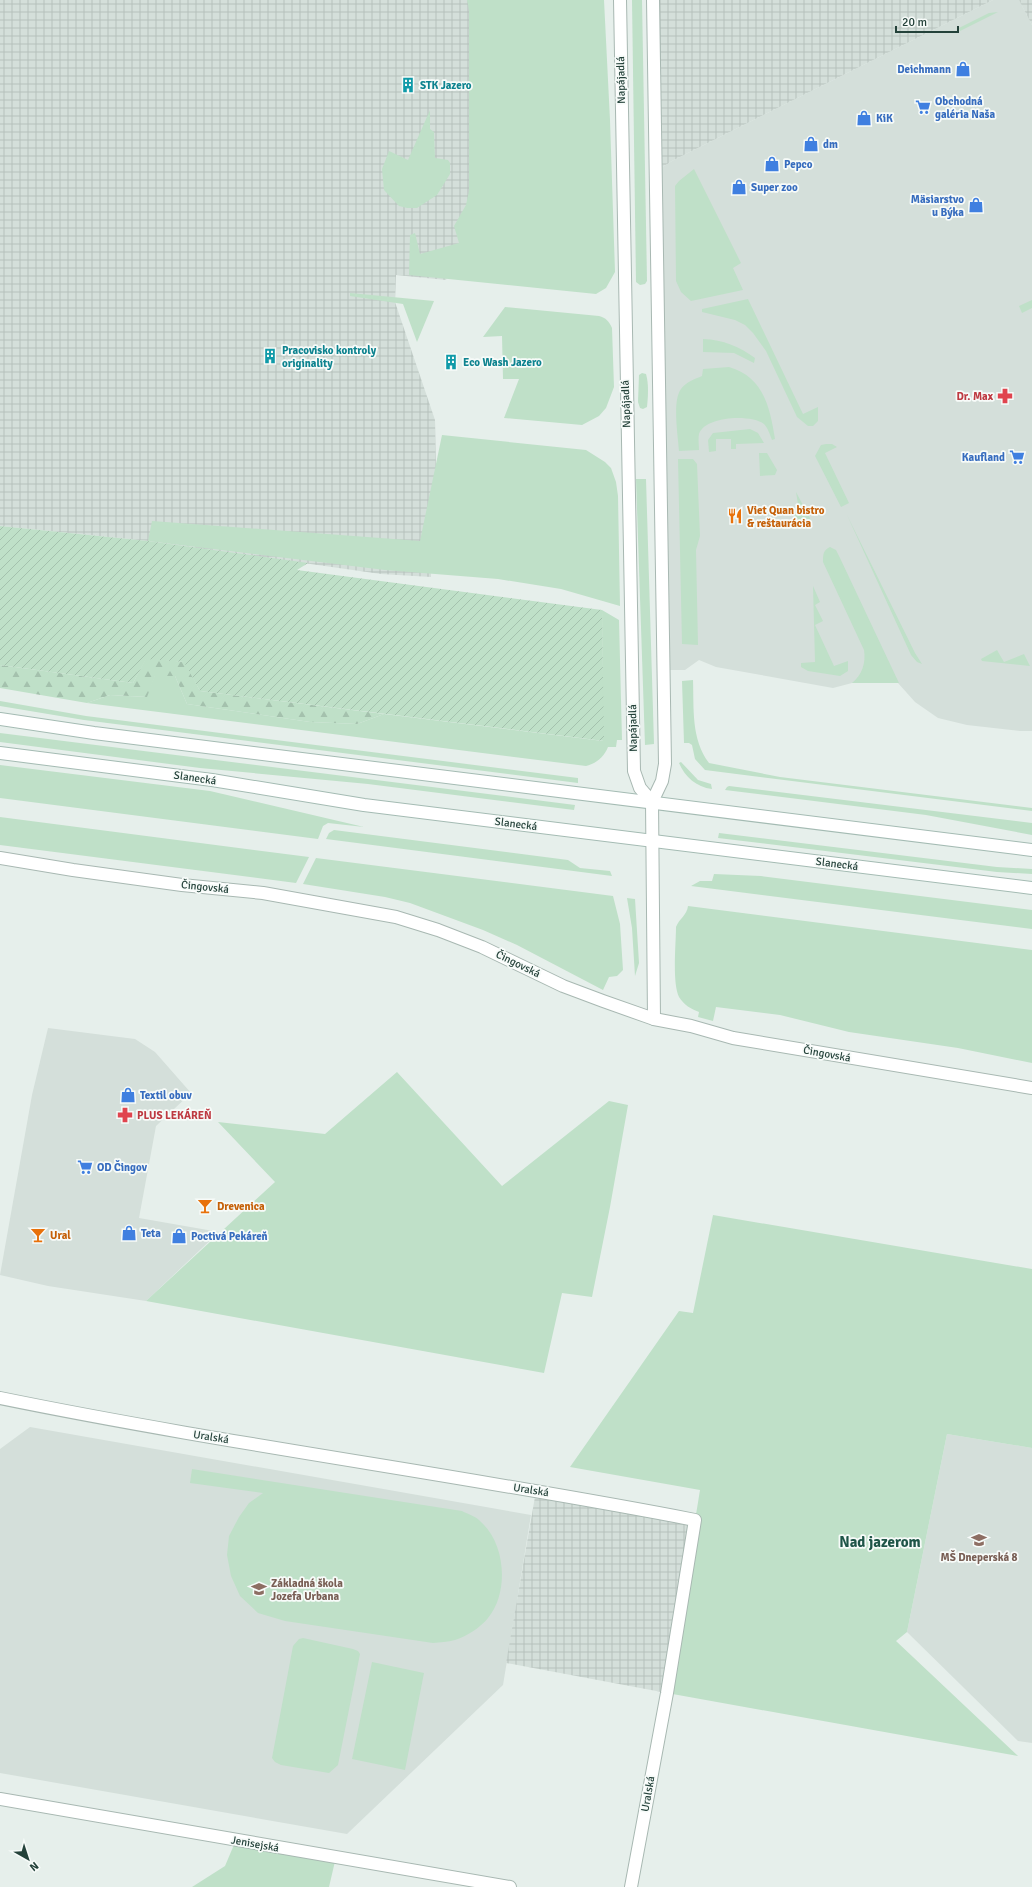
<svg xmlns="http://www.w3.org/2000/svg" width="1032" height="1887" font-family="Signika,sans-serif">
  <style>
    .built { fill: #d4dfda }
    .industrial { fill: url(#industrial-grid) }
    .green { fill: #bfe0c8 }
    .forest { fill: url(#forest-firs) }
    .garden { fill: url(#garden-furrows) }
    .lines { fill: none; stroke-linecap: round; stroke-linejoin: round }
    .street-casing { stroke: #a8b8b2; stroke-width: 14 }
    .secondary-casing { stroke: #a4bbb3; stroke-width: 14 }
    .street { stroke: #fff; stroke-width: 12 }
    .secondary { stroke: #fff; stroke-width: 12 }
    .labels { text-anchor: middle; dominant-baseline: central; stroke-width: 3.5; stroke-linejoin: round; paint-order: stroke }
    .shop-label { font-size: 11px; font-weight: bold; fill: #366cbe; stroke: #f7fbf9; text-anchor: start }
    .street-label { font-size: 11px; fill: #24423a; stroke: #f7fbf9 }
    .culture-label { font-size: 11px; font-weight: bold; fill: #0d838f; stroke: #f7fbf9; text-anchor: start }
    .health-label { font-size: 11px; font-weight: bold; fill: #be3a42; stroke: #f7fbf9; text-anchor: end }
    .food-label { font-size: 11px; font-weight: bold; fill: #c56008; stroke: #f7fbf9; text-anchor: start }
    .education-label { font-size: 11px; font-weight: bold; fill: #785e54; stroke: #f7fbf9 }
    .district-label { font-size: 15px; font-weight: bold; fill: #1f5548; stroke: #f7fbf9 }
  </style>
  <defs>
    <pattern id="industrial-grid" width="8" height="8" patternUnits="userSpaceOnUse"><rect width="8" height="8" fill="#d4dfda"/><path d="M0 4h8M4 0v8" fill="none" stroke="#b6c1bc"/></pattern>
    <pattern id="forest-firs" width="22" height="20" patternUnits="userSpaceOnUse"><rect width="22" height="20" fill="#bfe0c8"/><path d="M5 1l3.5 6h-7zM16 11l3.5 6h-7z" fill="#a4c1ad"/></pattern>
    <pattern id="garden-furrows" width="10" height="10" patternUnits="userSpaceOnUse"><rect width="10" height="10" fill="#bfe0c8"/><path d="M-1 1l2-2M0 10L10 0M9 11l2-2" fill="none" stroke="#a4c1ad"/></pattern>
  </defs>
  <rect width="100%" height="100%" fill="#e6efeb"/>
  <!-- built -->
  <g class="built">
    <polygon points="993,0 1019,0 1032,25 1032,731 1020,731 967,725 938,718 915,702 898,683 852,683 833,688 716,667 699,660 685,670 664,670 656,171 672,161"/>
    <polygon points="48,1028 135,1039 155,1052 191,1093 156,1126 139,1218 219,1232 146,1301 48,1286 0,1275 32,1095"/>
    <polygon points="30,1427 531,1515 503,1685 347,1834 0,1773 0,1449"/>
    <polygon points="947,1434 1032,1448 1032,1743 1018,1741 907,1632"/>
  </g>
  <!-- industrial -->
  <g class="industrial">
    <polygon points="0,0 478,0 480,205 446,280 396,275 395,302 435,420 436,470 432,487 431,577 381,574 148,541 0,526"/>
    <polygon points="653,0 993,0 672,161 656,171"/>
    <polygon points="1019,0 1032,0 1032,25 1022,6"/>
    <polygon points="536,1491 695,1520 667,1693 506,1663"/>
  </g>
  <!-- green -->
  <g class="green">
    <polygon points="467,0 604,0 610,120 615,272 606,288 596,294 409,275 410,235 415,233 420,254 459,243 454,226 466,205 469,191 469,10"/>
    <polygon points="632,0 642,0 647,281 645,284 640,285 636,282"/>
    <polygon points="998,12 960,31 959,28 989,13"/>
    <polygon points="430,110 430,129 434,132 435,158 448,160 450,163 450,174 437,195 417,208 407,208 399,206 384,190 382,169 389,151 408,160"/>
    <polygon points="694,169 741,263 733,268 743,290 691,301 681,292 676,281 675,186 679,181"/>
    <polygon points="350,293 434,301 417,342 403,304 350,296"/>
    <polygon points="748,299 803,414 818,407 818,421 813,426 808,426 797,417 766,351 753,333 745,325 735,320 702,312 702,309"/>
    <polygon points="1032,300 1032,308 1022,313 1019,306"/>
    <path d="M505 307 599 316C606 318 609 321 612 328L614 387 606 408 599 416 582 425 504 418 519 379H503L502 336 483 337Z"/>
    <path d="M703 339C724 340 738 346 755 358L754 363 734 353 703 352Z"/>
    <path d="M729 367C764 377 770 408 775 439L772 440C770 435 768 428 764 424 751 414 705 416 699 434 698 439 699 445 699 450L679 451C678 436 672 401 681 389 686 382 695 379 702 376L703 369Z"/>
    <path d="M642 373 646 374C649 384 648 397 647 407L643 409 640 408 638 402 639 375Z"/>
    <polygon points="750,429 758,433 764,443 736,444 736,449 731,449 731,439 716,439 716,451 709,452 708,440 713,433"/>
    <polygon points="442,435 586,450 605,462 611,468 616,482 618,496 620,606 561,589 498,579 385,570 148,541 152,521 420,541"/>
    <polygon points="826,444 832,444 837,447 825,453 849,503 841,507 815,456 821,445"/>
    <polygon points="759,453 767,453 777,470 775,475 760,476"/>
    <polygon points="678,459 693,459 697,464 700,536 696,550 698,645 682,644"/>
    <polygon points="636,479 646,479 654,744 645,745"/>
    <polygon points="796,492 812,522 795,528 795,511 799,510"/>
    <polygon points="847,515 915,653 922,664 917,662 911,655"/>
    <path d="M830 547 836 550 840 558 899 683H852C862 675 866 663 864 650L823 562C823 555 823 550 830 547Z"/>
    <polygon points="813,586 820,602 815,605 823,621 815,625 834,666 848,661 848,671 840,676 808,671 801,667 801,663 815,662"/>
    <path d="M602 610 619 620 622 740H617L616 747H608C604 757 597 763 586 766L87 703 110 695 146 697 155 675 175 676 187 704 310 722 357 724 384 714 603 741Z"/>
    <polygon points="997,650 1004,662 1024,654 1030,666 982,661 981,659"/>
    <path d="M693 680C694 709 691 739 709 763L780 777 1032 808V811L705 770 695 759 692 745 689 743H684L682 681Z"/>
    <polygon points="0,701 86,716 578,778 578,783 84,720 0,706"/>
    <polygon points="0,733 575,805 574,810 368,784 200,768 0,742"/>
    <path d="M681 762 698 780 711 784 712 789C696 787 685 777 679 763Z"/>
    <polygon points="0,765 210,791 364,827 328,823 323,826 318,839 0,798"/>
    <polygon points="729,786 1032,823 1032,835 926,815 725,790 727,787"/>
    <polygon points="0,817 309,857 296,883 0,845"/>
    <polygon points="334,830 568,860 580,868 610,871 612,876 326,839 329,833"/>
    <polygon points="719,833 997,867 1032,869 1032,874 997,872 718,838"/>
    <polygon points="316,858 613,896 620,924 623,970 617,976 609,977 603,990 517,945 483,930 410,903 385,897 303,884"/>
    <polygon points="714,874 761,876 1032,910 1032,929 691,886 700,881 712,881"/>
    <polygon points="627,898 635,899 639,963 635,976 632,928"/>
    <path d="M688 906 1032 950V1063L958 1048 849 1032 780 1015 716 1007 713 1021 698 1017 699 1012C691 1009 684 1005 679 997 672 983 676 944 676 927 679 919 687 915 688 906Z"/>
    <polygon points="397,1072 502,1186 609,1101 628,1105 610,1207 592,1297 562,1293 544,1373 146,1301 275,1182 218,1122 325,1134"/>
    <polygon points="713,1215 1032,1269 1032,1448 947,1434 907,1632 896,1641 1018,1756 667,1693 700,1490 570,1467 679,1311 693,1313"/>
    <path d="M192 1469 462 1511C468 1514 477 1517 481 1522 506 1544 509 1593 488 1618 481 1627 466 1637 455 1640 448 1642 440 1642 433 1643L285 1621 258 1613 240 1596 231 1576 227 1555 229 1536 239 1517 249 1503 263 1493 190 1483Z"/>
    <polygon points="303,1638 353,1649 358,1651 360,1654 338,1765 329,1773 281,1765 275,1762 272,1758 293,1646 299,1639"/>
    <polygon points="372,1662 424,1673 405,1770 352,1759"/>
    <polygon points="236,1840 336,1857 329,1887 192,1887 225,1866"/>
  </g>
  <!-- forest -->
  <polygon class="forest" points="146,658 185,662 200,691 384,714 357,724 310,722 187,704 175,676 155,676 147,697 110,695 87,703 0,688 0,665 133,683"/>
  <!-- garden -->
  <polygon class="garden" points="0,526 148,541 308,563 297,570 602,610 604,741 200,691 184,662 146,659 133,683 0,665"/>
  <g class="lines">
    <!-- street casing -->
    <g class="street-casing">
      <g id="street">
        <path d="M620 0C623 257 628 514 634 771L640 788 652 802"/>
        <polyline points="653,0 665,764 662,781 652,802 654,1019"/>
        <polyline points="0,858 73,870 182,885 263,893 396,917 438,930 482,947 563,986 603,1001 654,1019 691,1026 733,1038 1032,1088"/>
        <path d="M0 1398C230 1445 464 1475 695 1520L667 1693 631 1887"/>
        <polyline points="0,1799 510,1887"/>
      </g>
    </g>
    <!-- secondary casing -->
    <g class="secondary-casing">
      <g id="secondary">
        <polyline points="0,719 94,733 1032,850"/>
        <polyline points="0,753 212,780 364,805 1032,888"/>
      </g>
    </g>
    <!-- street -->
    <use href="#street" class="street"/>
    <!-- secondary -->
    <use href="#secondary" class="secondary"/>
  </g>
  <!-- icons -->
  <defs>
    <g id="shop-bare" transform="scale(1.2)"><path d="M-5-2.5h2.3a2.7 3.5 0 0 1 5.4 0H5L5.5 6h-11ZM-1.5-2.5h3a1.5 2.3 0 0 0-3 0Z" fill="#3f7fe0" stroke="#f7fbf9" stroke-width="2.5" paint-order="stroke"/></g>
    <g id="building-bare" transform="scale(1.2)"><path d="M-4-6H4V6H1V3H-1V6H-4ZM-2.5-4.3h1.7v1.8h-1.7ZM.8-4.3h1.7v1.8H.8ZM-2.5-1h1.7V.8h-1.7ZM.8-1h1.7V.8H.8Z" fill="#0f9aa8" stroke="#f7fbf9" stroke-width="2.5" paint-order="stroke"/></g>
    <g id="supermarket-bare" transform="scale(1.2)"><path d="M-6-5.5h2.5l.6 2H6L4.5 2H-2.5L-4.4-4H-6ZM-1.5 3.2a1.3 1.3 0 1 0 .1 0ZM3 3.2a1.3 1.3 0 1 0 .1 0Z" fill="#3f7fe0" stroke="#f7fbf9" stroke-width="2.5" paint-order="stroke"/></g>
    <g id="pharmacy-bare" transform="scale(1.2)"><path d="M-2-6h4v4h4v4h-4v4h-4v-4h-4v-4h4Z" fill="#e0444e" stroke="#f7fbf9" stroke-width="2.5" paint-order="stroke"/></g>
    <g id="restaurant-bare" transform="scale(1.2)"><path d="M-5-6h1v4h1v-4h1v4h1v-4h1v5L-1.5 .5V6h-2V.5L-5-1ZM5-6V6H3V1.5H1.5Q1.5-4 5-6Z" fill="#e8710a" stroke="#f7fbf9" stroke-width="2.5" paint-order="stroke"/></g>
    <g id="bar-bare" transform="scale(1.2)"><path d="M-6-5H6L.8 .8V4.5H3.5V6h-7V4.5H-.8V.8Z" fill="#e8710a" stroke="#f7fbf9" stroke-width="2.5" paint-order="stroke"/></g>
    <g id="school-bare" transform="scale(1.2)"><path d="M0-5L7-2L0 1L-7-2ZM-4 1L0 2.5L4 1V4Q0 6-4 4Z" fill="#8d6e63" stroke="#f7fbf9" stroke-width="2.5" paint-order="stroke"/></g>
  </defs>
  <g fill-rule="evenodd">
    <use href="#shop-bare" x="963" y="69"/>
    <use href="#building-bare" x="408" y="85"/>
    <use href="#supermarket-bare" x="923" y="107"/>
    <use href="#shop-bare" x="864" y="118"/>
    <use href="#shop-bare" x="811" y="144"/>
    <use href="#shop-bare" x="772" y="164"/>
    <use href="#shop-bare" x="739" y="187"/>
    <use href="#shop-bare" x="976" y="205"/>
    <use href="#building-bare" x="270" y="356"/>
    <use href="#building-bare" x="451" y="362"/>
    <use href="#pharmacy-bare" x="1005" y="396"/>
    <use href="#supermarket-bare" x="1017" y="457"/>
    <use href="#restaurant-bare" x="735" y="516"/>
    <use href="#shop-bare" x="128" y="1095"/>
    <use href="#pharmacy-bare" x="125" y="1115"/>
    <use href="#supermarket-bare" x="85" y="1167"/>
    <use href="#bar-bare" x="205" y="1206"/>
    <use href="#shop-bare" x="129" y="1233"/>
    <use href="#bar-bare" x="38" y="1235"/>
    <use href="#shop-bare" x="179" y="1236"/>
    <use href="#school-bare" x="979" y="1540"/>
    <use href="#school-bare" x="259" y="1589"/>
  </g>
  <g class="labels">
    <!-- shop labels -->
    <g class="shop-label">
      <text x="951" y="69" text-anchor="end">Deichmann</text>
      <text x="935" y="101">Obchodná<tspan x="935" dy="13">galéria Naša</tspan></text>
      <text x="876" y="118">KiK</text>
      <text x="823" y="144">dm</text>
      <text x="784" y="164">Pepco</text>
      <text x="751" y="187">Super zoo</text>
      <text x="964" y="199" text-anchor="end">Mäsiarstvo<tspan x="964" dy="13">u Býka</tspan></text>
      <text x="1005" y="457" text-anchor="end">Kaufland</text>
      <text x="140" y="1095">Textil obuv</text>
      <text x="97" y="1167">OD Čingov</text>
      <text x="141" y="1233">Teta</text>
      <text x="191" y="1236">Poctivá Pekáreň</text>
    </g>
    <!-- street labels -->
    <g class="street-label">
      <text transform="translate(621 80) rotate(-91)">Napájadlá</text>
      <text transform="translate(626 404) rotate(-92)">Napájadlá</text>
      <text transform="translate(633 728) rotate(-91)">Napájadlá</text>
      <text transform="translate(195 778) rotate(8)">Slanecká</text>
      <text transform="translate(516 824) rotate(7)">Slanecká</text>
      <text transform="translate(837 864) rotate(7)">Slanecká</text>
      <text transform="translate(205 887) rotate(6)">Čingovská</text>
      <text transform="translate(518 964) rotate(26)">Čingovská</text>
      <text transform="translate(827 1054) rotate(10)">Čingovská</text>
      <text transform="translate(211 1437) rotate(9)">Uralská</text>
      <text transform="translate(531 1490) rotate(9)">Uralská</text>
      <text transform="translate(648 1794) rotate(-80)">Uralská</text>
      <text transform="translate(255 1844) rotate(10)">Jenisejská</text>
    </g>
    <!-- culture labels -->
    <g class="culture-label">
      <text x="420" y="85">STK Jazero</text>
      <text x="282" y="350">Pracovisko kontroly<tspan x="282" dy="13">originality</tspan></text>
      <text x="463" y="362">Eco Wash Jazero</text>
    </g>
    <!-- health labels -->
    <g class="health-label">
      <text x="993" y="396">Dr. Max</text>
      <text x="137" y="1115" text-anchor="start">PLUS LEKÁREŇ</text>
    </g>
    <!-- food labels -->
    <g class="food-label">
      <text x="747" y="510">Viet Quan bistro<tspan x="747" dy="13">&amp; reštaurácia</tspan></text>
      <text x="217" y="1206">Drevenica</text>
      <text x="50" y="1235">Ural</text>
    </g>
    <!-- education labels -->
    <g class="education-label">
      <text x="979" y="1557">MŠ Dneperská 8</text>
      <text x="271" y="1583" text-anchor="start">Základná škola<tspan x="271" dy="13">Jozefa Urbana</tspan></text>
    </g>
    <!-- district labels -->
    <g class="district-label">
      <text x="880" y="1542">Nad jazerom</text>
    </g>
  </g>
  <!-- north arrow -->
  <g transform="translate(28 1859) rotate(141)" stroke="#f7fbf9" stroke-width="3" paint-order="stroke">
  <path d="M0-3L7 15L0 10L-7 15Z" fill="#24423a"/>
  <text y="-6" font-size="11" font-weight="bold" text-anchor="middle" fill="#24423a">N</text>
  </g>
  <!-- scale -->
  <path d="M896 26v6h62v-6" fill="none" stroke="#24423a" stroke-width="2"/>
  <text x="902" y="26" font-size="12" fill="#24423a" stroke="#f7fbf9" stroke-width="3" paint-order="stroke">20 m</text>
</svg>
